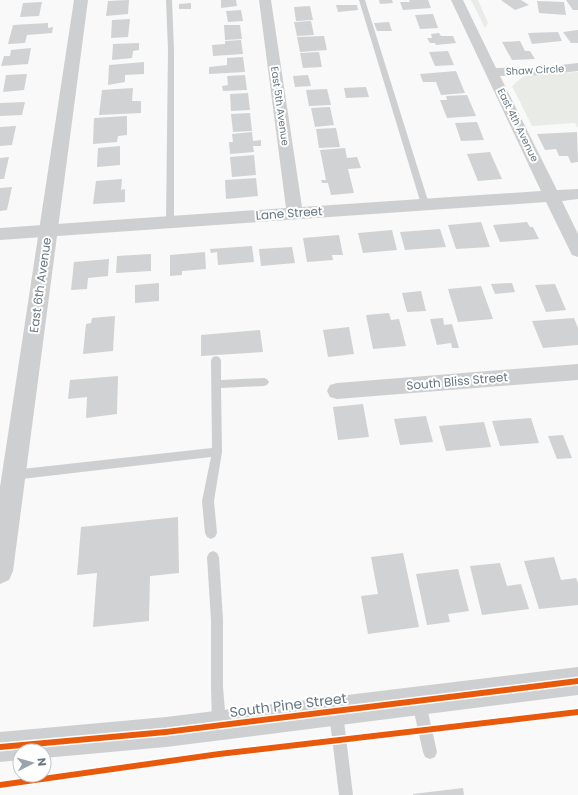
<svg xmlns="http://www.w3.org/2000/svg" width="578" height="795" font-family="Poppins,sans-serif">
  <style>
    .green { fill: #e8ebe6 }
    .building { fill: #d0d2d3 }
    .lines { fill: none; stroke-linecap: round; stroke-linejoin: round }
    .service { fill: #cecfd0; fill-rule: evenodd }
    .minor { fill: #cecfd0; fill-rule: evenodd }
    .tertiary { fill: #cecfd0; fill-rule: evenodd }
    .cycleway-casing { stroke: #fff; stroke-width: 3 }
    .cycleway { fill: #e8590c; fill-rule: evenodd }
    .labels { text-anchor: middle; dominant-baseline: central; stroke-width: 4; stroke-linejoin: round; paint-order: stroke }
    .far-street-label { font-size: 10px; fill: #657683; stroke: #fff }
    .street-label { font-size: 12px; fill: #657683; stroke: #fff }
    .near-street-label { font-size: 14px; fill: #657683; stroke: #fff }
  </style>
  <rect width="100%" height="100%" fill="#f9f9f9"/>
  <!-- green -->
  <g class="green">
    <polygon points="471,0 478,0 488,23 485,28"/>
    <polygon points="578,72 578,128 575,123 532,126 512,86 525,75"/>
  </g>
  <!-- building -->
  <g class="building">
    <polygon points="129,0 128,14 106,16 108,1"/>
    <polygon points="221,0 236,0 237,6 221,8"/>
    <polygon points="379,0 392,0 393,3 380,4"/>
    <polygon points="409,0 428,0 431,8 403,10 400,2 410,2"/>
    <polygon points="501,0 521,0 529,5 515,10"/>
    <polygon points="566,0 578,0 578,10 573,10"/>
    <polygon points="537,1 564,2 566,15 539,13"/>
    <polygon points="42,2 39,16 20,17 23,3"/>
    <polygon points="191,3 191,9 179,9 179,4"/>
    <polygon points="336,5 357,5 358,10 338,12"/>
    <polygon points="310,6 313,20 296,21 294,7"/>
    <polygon points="241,10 243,21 228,22 226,11"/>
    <polygon points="433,14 438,28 420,29 415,15"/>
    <polygon points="130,19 128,37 111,38 112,20"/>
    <polygon points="311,21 314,35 297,36 294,22"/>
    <polygon points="389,22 392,31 377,31 374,23"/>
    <polygon points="48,23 48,28 53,27 52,33 27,35 25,43 8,44 13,25"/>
    <polygon points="224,25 240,25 242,39 225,40"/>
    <polygon points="578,30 578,43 571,43 563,32"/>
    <polygon points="558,32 562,41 532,44 528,33"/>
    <polygon points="439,33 441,36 453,36 456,43 436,45 435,43 430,43 427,38 432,38 431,34"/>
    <polygon points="324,36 327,50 300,52 297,37"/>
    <polygon points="241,40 243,54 213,56 212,45 225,44 225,41"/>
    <polygon points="520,41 525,51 530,51 535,59 512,60 502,42"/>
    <polygon points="139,43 139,50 133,51 132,58 112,60 113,44"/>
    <polygon points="31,48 28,64 1,66 4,56 10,56 11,50"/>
    <polygon points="448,51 454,65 435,66 429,52"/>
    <polygon points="319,52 322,67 303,68 300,53"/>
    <polygon points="243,57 245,72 209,74 209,67 227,65 227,58"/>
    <polygon points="144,62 144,74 125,75 125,82 108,85 109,65"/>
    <polygon points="456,71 465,93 441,95 436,82 423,82 420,74"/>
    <polygon points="27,74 24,90 3,92 6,75"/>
    <polygon points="245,75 247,90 223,91 222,86 228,85 227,76"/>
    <polygon points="308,75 311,86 295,87 293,76"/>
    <polygon points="366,87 369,97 346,98 344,88"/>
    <polygon points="133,88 132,101 141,101 141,113 99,115 102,90"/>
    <polygon points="327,89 331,105 309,106 306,90"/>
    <polygon points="248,93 250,110 231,111 230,94"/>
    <polygon points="467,95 476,116 447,118 440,100 447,100 446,96"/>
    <polygon points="25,102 22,115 0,116 0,103"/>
    <polygon points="330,107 334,125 315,127 311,108"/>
    <polygon points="250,113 252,131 233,132 231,114"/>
    <polygon points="127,116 127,135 118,136 117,142 93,144 94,118"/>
    <polygon points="477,122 484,140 461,141 455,123"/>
    <polygon points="16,126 12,145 0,146 0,127"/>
    <polygon points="336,128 340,147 319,148 316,129"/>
    <polygon points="252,132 253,141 261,140 261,146 253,146 254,152 230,154 229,142 233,142 232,134"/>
    <polygon points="577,132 578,162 571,163 568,156 559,156 556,149 545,150 537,134"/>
    <polygon points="120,146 120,165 97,167 98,148"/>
    <polygon points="345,148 347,158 357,157 361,168 348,169 354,193 331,195 328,183 322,183 321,180 326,180 320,150"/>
    <polygon points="490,152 502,179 478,181 467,154"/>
    <polygon points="254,155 256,175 232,177 230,157"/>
    <polygon points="9,157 4,179 0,179 0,158"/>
    <polygon points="256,178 258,196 226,199 225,180"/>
    <polygon points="122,179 121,190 125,189 125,202 93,204 96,181"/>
    <polygon points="12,187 7,210 0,211 0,188"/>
    <polygon points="481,222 490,247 456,249 448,225"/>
    <polygon points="527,222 530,227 533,227 539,239 500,242 493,225"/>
    <polygon points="440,229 446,247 405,250 400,232"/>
    <polygon points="392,230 397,250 363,253 358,233"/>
    <polygon points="339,235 343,255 332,255 333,260 307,262 303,238"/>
    <polygon points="252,246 254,262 218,265 217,252 211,253 210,249"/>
    <polygon points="292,247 295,263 261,266 259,249"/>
    <polygon points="205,252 206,269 182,271 182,275 170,276 170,255"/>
    <polygon points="151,254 151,271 116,273 117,256"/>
    <polygon points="109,259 108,276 88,278 87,289 71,290 74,262"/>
    <polygon points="159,283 159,301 135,303 135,285"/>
    <polygon points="512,283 515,292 495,294 491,284"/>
    <polygon points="555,284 566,310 546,312 535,285"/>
    <polygon points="481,286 493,319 458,322 448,289"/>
    <polygon points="421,291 426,311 407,312 402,293"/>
    <polygon points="389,313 391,320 399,319 406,346 373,349 366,315"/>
    <polygon points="115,316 113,351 83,354 86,324 91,323 92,318"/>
    <polygon points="443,318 444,325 452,324 459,348 452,348 451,343 437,345 430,319"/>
    <polygon points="574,318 578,328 578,345 543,348 532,321"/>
    <polygon points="349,327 354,354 328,357 323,330"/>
    <polygon points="260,330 263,352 201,356 201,335"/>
    <polygon points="118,376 117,414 86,418 87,397 68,399 70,380"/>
    <polygon points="363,404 369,437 338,440 333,407"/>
    <polygon points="426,416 433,442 400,445 394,419"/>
    <polygon points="531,418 539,443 500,446 492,421"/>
    <polygon points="484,422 491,447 446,451 439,426"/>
    <polygon points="563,435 572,458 557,459 548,436"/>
    <polygon points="178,517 179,573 150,576 149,621 93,627 97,573 77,575 81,527"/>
    <polygon points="403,553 419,627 368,634 361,596 378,594 371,557"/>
    <polygon points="554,557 561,580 576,578 578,583 578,605 539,609 524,561"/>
    <polygon points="500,563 507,586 521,584 529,609 482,615 470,566"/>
    <polygon points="458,569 469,611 448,614 450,622 427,625 416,574"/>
    <polygon points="463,788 464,795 413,795 413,794"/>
  </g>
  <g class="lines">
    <!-- service -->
    <g class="service">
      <polygon points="166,0 172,0 174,50 174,221 170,224 166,221 168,50"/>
      <polygon points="359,0 365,0 429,204 428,206 425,207 421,204"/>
      <polygon points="216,356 219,357 221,360 221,380 264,378 267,379 269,382 267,385 264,386 221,388 222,452 214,501 217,533 215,537 211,539 207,537 205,533 202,501 211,457 13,480 9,479 8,475 9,471 13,470 212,448 211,360 213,357"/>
      <polygon points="213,551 217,553 219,557 223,620 223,687 226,723 224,728 219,730 214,728 212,723 211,687 211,620 207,557 209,553"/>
      <polygon points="419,696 424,698 426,703 437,752 435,757 430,759 425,757 423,752 412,703 414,698"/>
      <polygon points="336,706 341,708 343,713 353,795 339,795 329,713 331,708"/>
    </g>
    <!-- minor -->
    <g class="minor">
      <polygon points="259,0 271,0 302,207 541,191 451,0 463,0 496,68 542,67 578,63 578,71 542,75 500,76 557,190 578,189 578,199 562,201 578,234 578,257 572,255 546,202 0,240 0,228 286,208"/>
      <polygon points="578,364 578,380 337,399 330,397 327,391 330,385 337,383"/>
    </g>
    <!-- tertiary -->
    <g class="tertiary">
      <polygon points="74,0 88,0 13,571 9,580 0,584 0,487"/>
      <polygon points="578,667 578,695 166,747 44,758 44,751 20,751 20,760 0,762 0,732 166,717"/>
    </g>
    <!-- cycleway casing -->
    <g class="cycleway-casing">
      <g id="cycleway">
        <polygon points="578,678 578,684 166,735 0,750 0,744 166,729"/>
        <polygon points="578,709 578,715 219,757 0,788 0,782 219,751"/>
      </g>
    </g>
    <!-- cycleway -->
    <use href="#cycleway" class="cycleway"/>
  </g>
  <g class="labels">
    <!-- far-street labels -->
    <g class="far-street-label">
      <text transform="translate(535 70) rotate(-3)">Shaw Circle</text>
      <text transform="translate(280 106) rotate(82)">East 5th Avenue</text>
      <text transform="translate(518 125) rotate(64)">East 4th Avenue</text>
    </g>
    <!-- street labels -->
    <g class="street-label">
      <text transform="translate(289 213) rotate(-4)">Lane Street</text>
      <text transform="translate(40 285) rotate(-82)">East 6th Avenue</text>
      <text transform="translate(457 381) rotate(-5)">South Bliss Street</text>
    </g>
    <!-- near-street labels -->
    <g class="near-street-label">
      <text transform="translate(288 705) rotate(-7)">South Pine Street</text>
    </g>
  </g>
  <!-- north arrow -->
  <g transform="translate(32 763) rotate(84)"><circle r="19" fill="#ffffff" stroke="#c1c8cd"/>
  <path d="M0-3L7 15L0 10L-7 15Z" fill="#99a4ac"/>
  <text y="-6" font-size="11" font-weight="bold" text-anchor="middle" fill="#657683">N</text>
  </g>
</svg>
